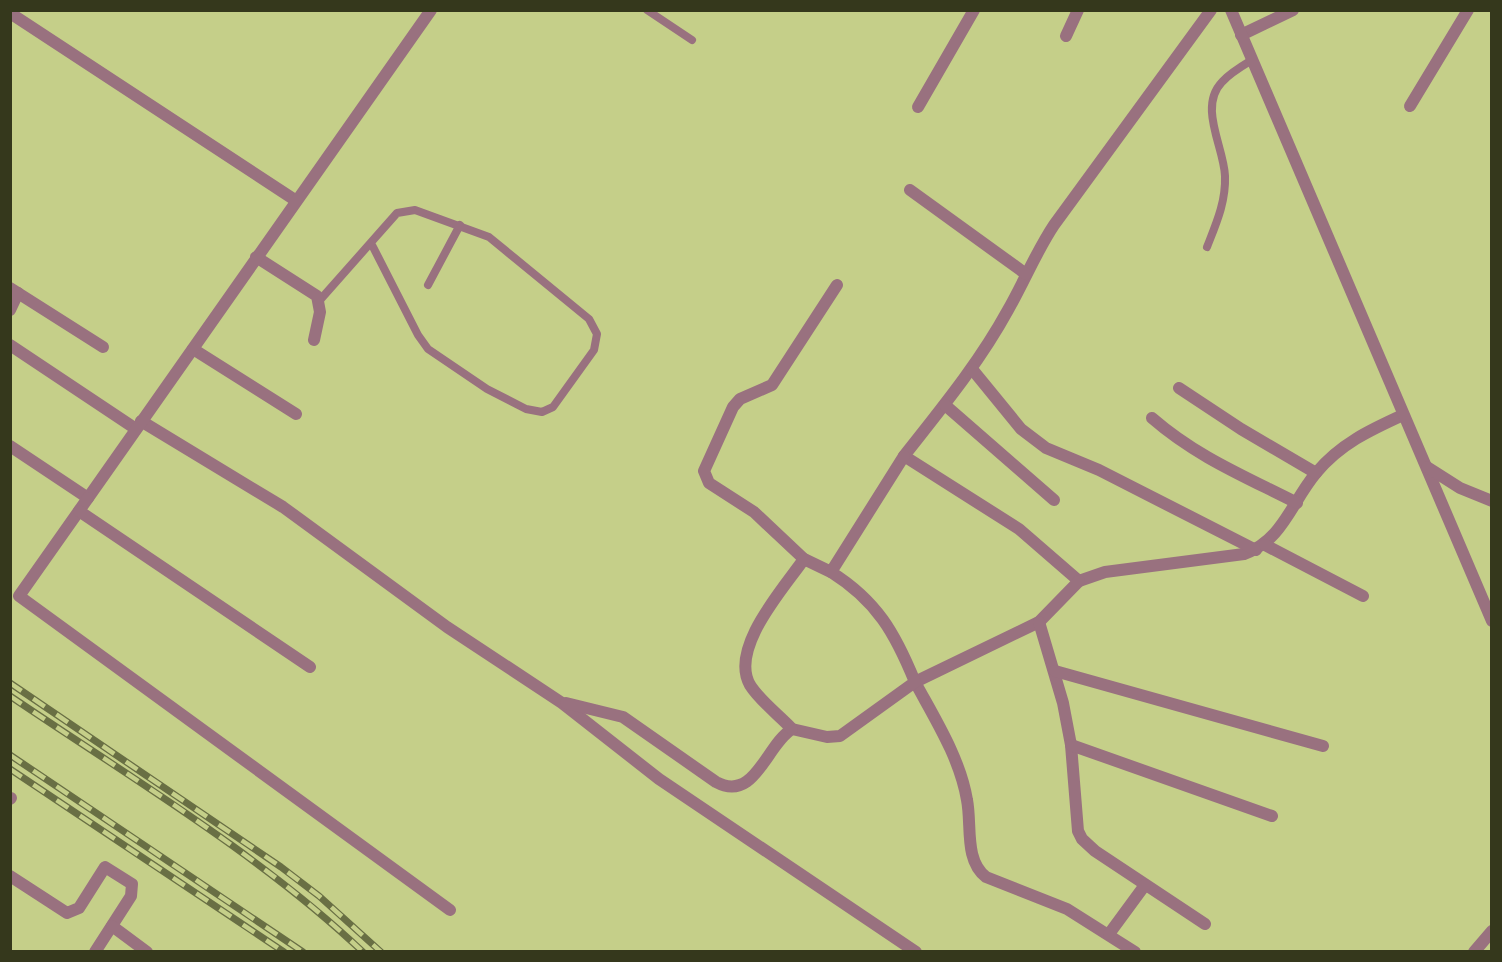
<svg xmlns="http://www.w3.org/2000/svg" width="1502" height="962" font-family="'PT Sans Narrow',sans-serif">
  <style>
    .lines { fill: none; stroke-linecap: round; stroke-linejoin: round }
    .service { stroke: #99717f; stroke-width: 8 }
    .minor { stroke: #99717f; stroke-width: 12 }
    .tertiary { stroke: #99717f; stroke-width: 12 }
    .rail-casing { stroke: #696f44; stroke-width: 7 }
    .rail { stroke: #c5cf89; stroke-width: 4.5; stroke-dasharray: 14; stroke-linecap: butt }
  </style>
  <rect width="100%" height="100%" fill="#c5cf89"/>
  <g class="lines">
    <!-- service -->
    <g class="service">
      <polyline points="647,10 692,40"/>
      <path d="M1207 247C1216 224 1226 202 1225 176 1224 147 1198 107 1222 82 1230 73 1242 66 1252 60"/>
      <polyline points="428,285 460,225"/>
      <polyline points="320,300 397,213 415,210 489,237 589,319 597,334 594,350 553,407 542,412 526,409 487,389 428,349 418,335 371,243"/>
    </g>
    <!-- minor -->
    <g class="minor">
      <path d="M1211 10 1054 225C1036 252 1024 282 1008 310 979 363 941 409 904 456L1019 529 1079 581 1105 572 1244 554C1283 540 1291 503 1316 473 1340 444 1370 430 1403 415"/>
      <polyline points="10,13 295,200"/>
      <polyline points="1241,35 1293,10"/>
      <polyline points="1066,36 1078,10"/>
      <polyline points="1410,106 1468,10"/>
      <polyline points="918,107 974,10"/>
      <polyline points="910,190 1026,274"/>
      <polyline points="256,257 317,296 320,312 314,340"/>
      <polyline points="10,288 103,347"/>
      <polyline points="10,310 18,293"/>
      <polyline points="10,345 136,429"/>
      <polyline points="193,349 296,414"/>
      <polyline points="972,369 1021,429 1046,448 1099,470 1256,550"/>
      <polyline points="1179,388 1241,429 1316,473"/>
      <polyline points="945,405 1054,500"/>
      <path d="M1152 418C1197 457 1244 476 1297 503"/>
      <polyline points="141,421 283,507 447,627 562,703 659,779 916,952"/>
      <polyline points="10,446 88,498 431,10"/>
      <polyline points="88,498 19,596 450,910"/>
      <polyline points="79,511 310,667"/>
      <polyline points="1265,545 1363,596"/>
      <polyline points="831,572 804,559 754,512 709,483 704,471 733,407 740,399 772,385 837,285"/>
      <path d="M1079 581 1039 622 915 682C935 719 960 758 967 800 972 825 964 860 986 877L1067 909 1135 952"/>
      <polyline points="1039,622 1063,703 1071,745 1078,831 1082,839 1095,851 1205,924"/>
      <polyline points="1055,671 1323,746"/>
      <path d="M566 703 623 717 716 782C755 803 766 745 792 729L827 737 840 736 915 682C895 633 877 601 831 572L904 456"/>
      <path d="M792 729C779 715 760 701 750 685 729 648 784 588 804 559"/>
      <polyline points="1071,745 1272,816"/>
      <polyline points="10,799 11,798"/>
      <polyline points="10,876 67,913 79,908 105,867 132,884 131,896 95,952"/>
      <polyline points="112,926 147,952"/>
      <polyline points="1109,934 1145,885"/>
      <polyline points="1474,952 1492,931"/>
    </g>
    <!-- tertiary -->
    <g class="tertiary">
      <polyline points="1231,10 1492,621"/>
      <polyline points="1427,467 1460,488 1492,501"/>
    </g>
    <!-- rail casing -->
    <g class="rail-casing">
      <g id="rail">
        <polyline points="10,683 281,867 319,896 381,952"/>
        <path d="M10 696C128 776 261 855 363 952"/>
        <polyline points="10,755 303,952"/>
        <polyline points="10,769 284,952"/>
      </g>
    </g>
    <!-- rail -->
    <use href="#rail" class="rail"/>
  </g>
  <!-- border -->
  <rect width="1502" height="962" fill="none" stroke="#35381c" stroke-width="24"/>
</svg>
